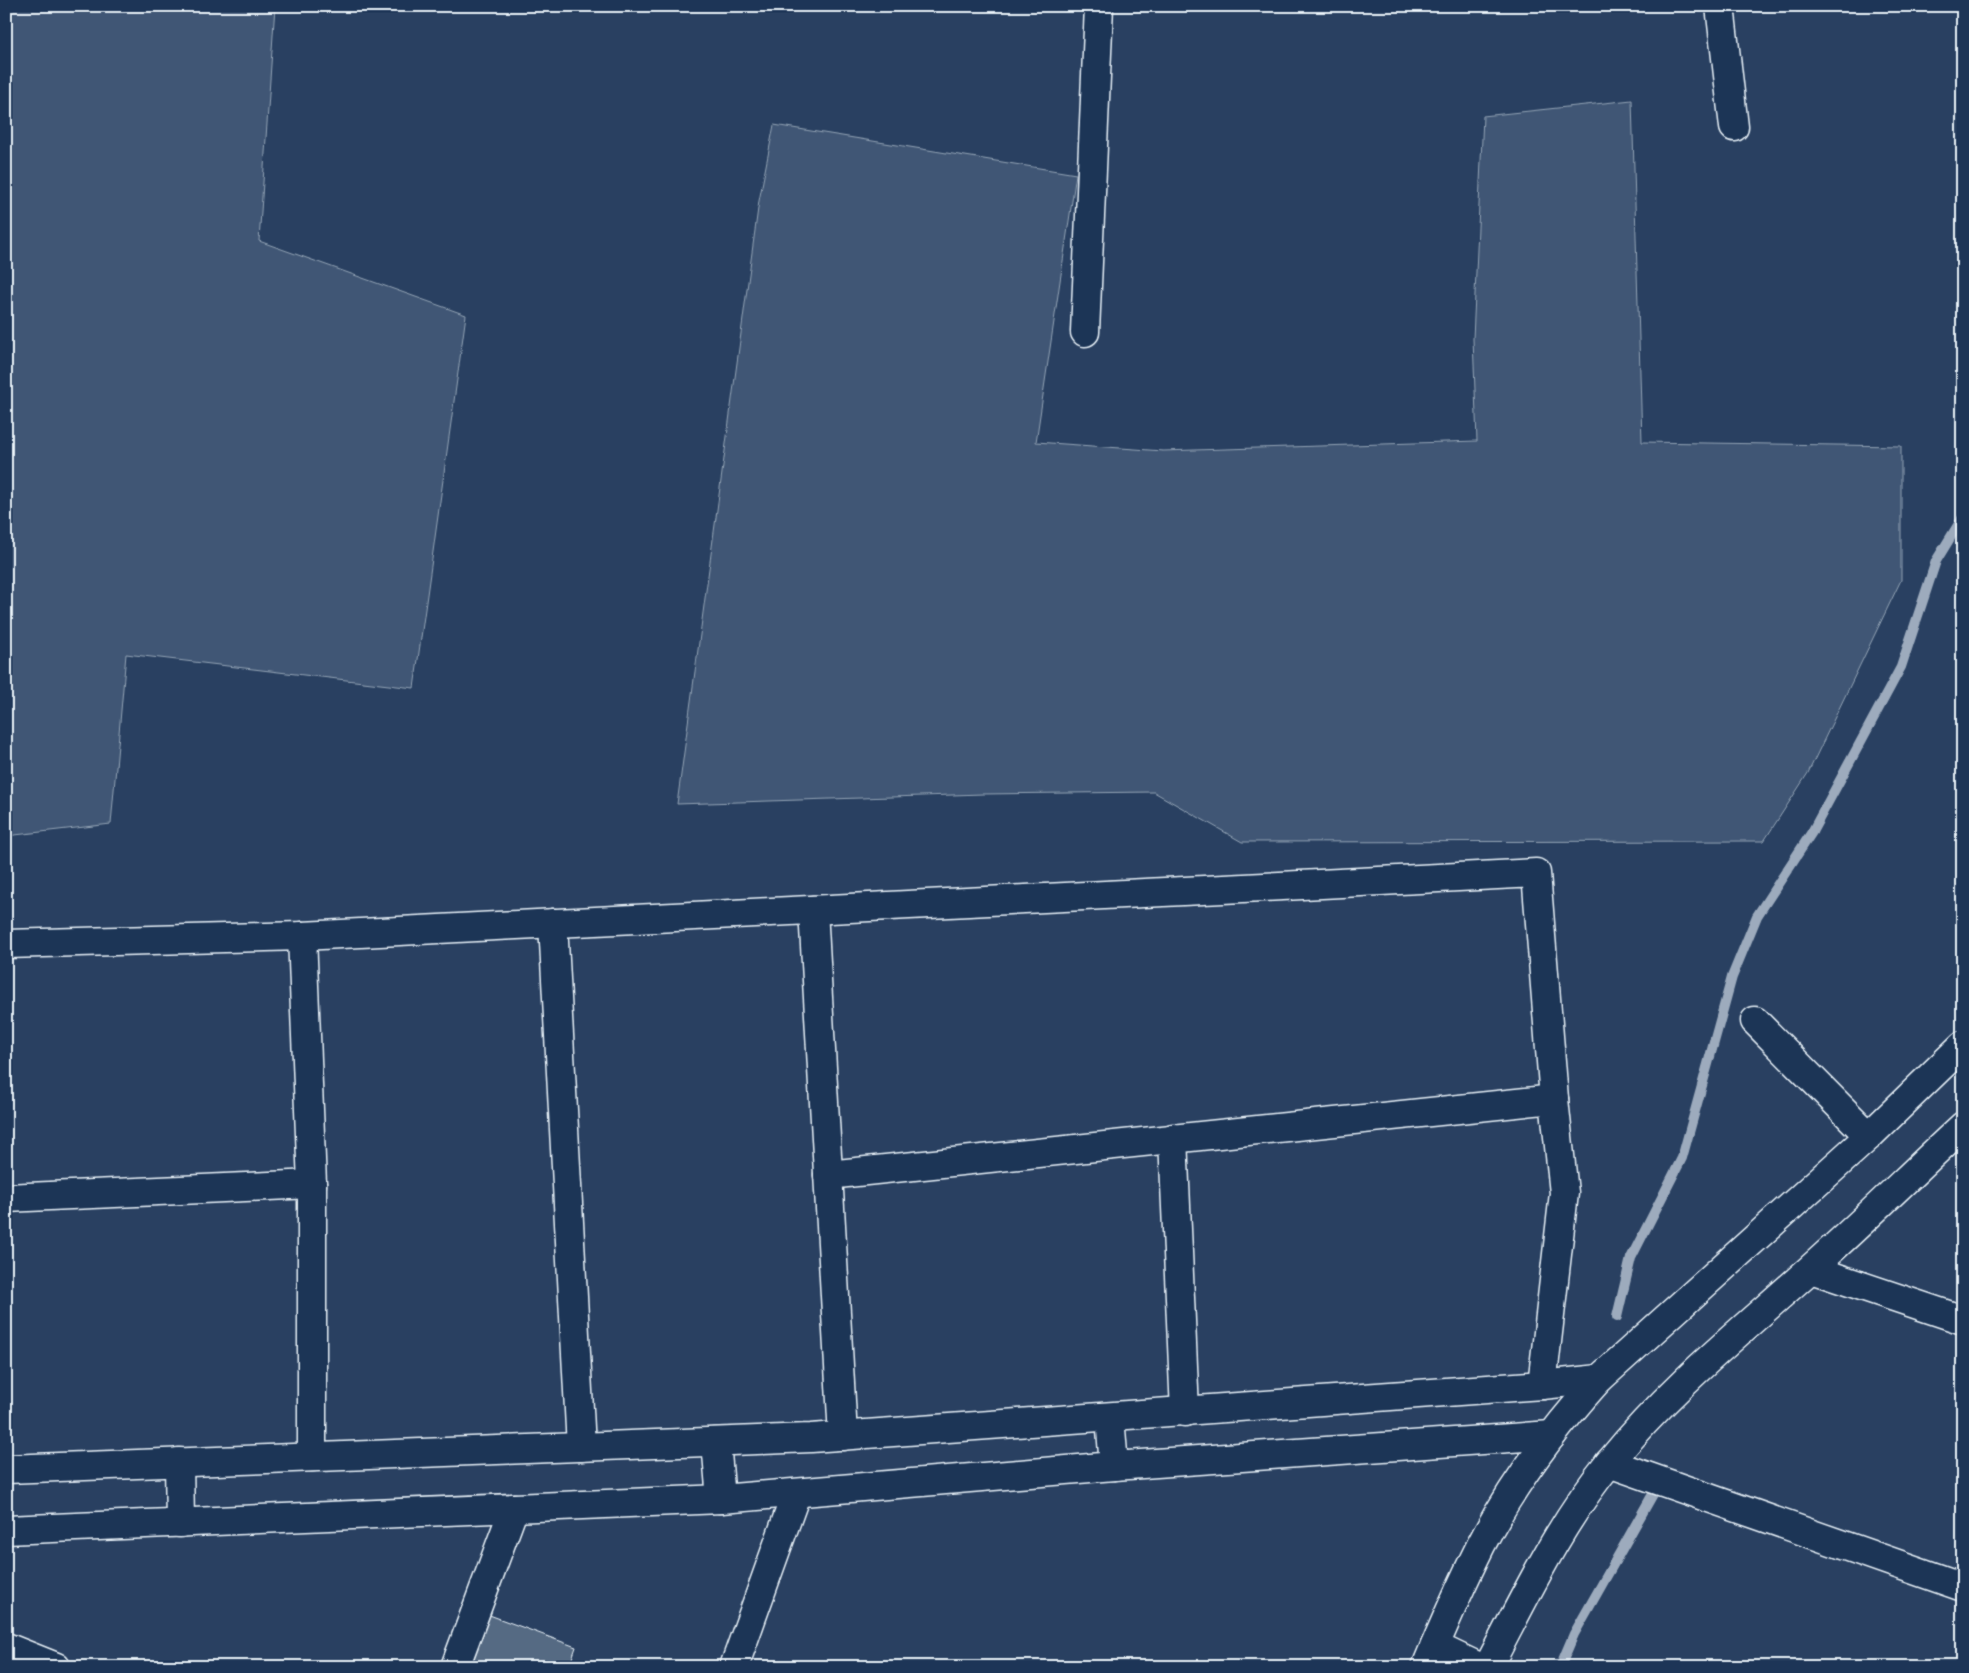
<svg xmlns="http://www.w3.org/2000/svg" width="1969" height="1673" font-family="Mali,sans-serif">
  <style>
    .green { fill: #415774; stroke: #94a4b6 }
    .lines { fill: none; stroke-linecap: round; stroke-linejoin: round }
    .stream { stroke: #9dabbd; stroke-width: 10 }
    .building { fill: #556a83; stroke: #e8f1f8 }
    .street-casing { stroke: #e8f1f8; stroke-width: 31 }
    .secondary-casing { stroke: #e8f1f8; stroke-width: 31 }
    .street { stroke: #1d3557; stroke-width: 28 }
    .secondary { stroke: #1d3557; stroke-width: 28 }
  </style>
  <rect width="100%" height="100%" fill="#294061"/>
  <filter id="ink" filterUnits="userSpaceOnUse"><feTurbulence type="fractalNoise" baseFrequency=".02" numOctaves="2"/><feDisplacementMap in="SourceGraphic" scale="10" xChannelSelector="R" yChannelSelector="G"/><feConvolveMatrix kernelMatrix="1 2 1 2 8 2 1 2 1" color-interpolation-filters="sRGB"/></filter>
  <g filter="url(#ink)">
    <!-- green -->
    <g class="green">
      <polygon points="6,6 275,6 259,241 466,315 414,688 126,654 111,824 6,836"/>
      <polygon points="1632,100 1642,442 1901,446 1901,580 1808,773 1764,841 1242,842 1154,792 983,794 677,804 759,201 774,125 1076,174 1036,442 1163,451 1477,441 1473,339 1483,116"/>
    </g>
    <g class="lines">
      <!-- stream -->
      <g class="stream">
        <polyline points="1617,1317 1631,1258 1682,1158 1732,977 1757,916 1812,832 1901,667 1936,561 1963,517"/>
        <polyline points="1560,1667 1574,1634 1653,1494"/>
      </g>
    </g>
    <!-- building -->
    <polygon class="building" points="484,1613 576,1647 569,1667 465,1667"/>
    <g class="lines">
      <!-- street casing -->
      <g class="street-casing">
        <g id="street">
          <polyline points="1720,6 1734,127"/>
          <polyline points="1085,332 1099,6"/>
          <polyline points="813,910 843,1436"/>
          <polyline points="553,923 581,1447"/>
          <polyline points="302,936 312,1184 312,1457"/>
          <polyline points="6,944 302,936 1536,873 1554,1099 1564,1193 1542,1385"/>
          <polyline points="1755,1021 1869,1136"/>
          <polyline points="1173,1138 1185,1412"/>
          <polyline points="828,1175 1554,1099"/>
          <polyline points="6,1198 312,1184"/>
          <polyline points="1811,1269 1963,1320"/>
          <polyline points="1609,1463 1963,1587"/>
          <polyline points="1435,1646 1479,1667"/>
          <polyline points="6,1647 56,1667"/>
          <polyline points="455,1667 514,1508"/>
          <polyline points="734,1667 796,1494"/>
        </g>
      </g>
      <!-- secondary casing -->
      <g class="secondary-casing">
        <g id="secondary">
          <polyline points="1110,1417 1114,1466"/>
          <polyline points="716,1442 721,1499"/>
          <polyline points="179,1462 180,1523"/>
          <polyline points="6,1469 811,1438 1542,1385 1599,1379"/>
          <polyline points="6,1530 721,1499 1114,1466 1552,1435"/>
          <path d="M1426 1667C1443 1626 1461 1585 1481 1545 1512 1485 1554 1429 1599 1379L1869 1136 1963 1045"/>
          <path d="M1488 1667C1525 1597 1559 1524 1610 1462 1668 1390 1740 1332 1808 1271 1861 1224 1911 1174 1963 1126"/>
        </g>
      </g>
      <!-- street -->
      <use href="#street" class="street"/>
      <!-- secondary -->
      <use href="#secondary" class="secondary"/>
    </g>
  </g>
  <!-- margin -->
  <rect width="1969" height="1673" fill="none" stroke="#1d3557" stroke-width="25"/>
  <rect x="12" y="12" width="1944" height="1648" fill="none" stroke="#e8f1f8" stroke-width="2" filter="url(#ink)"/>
</svg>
